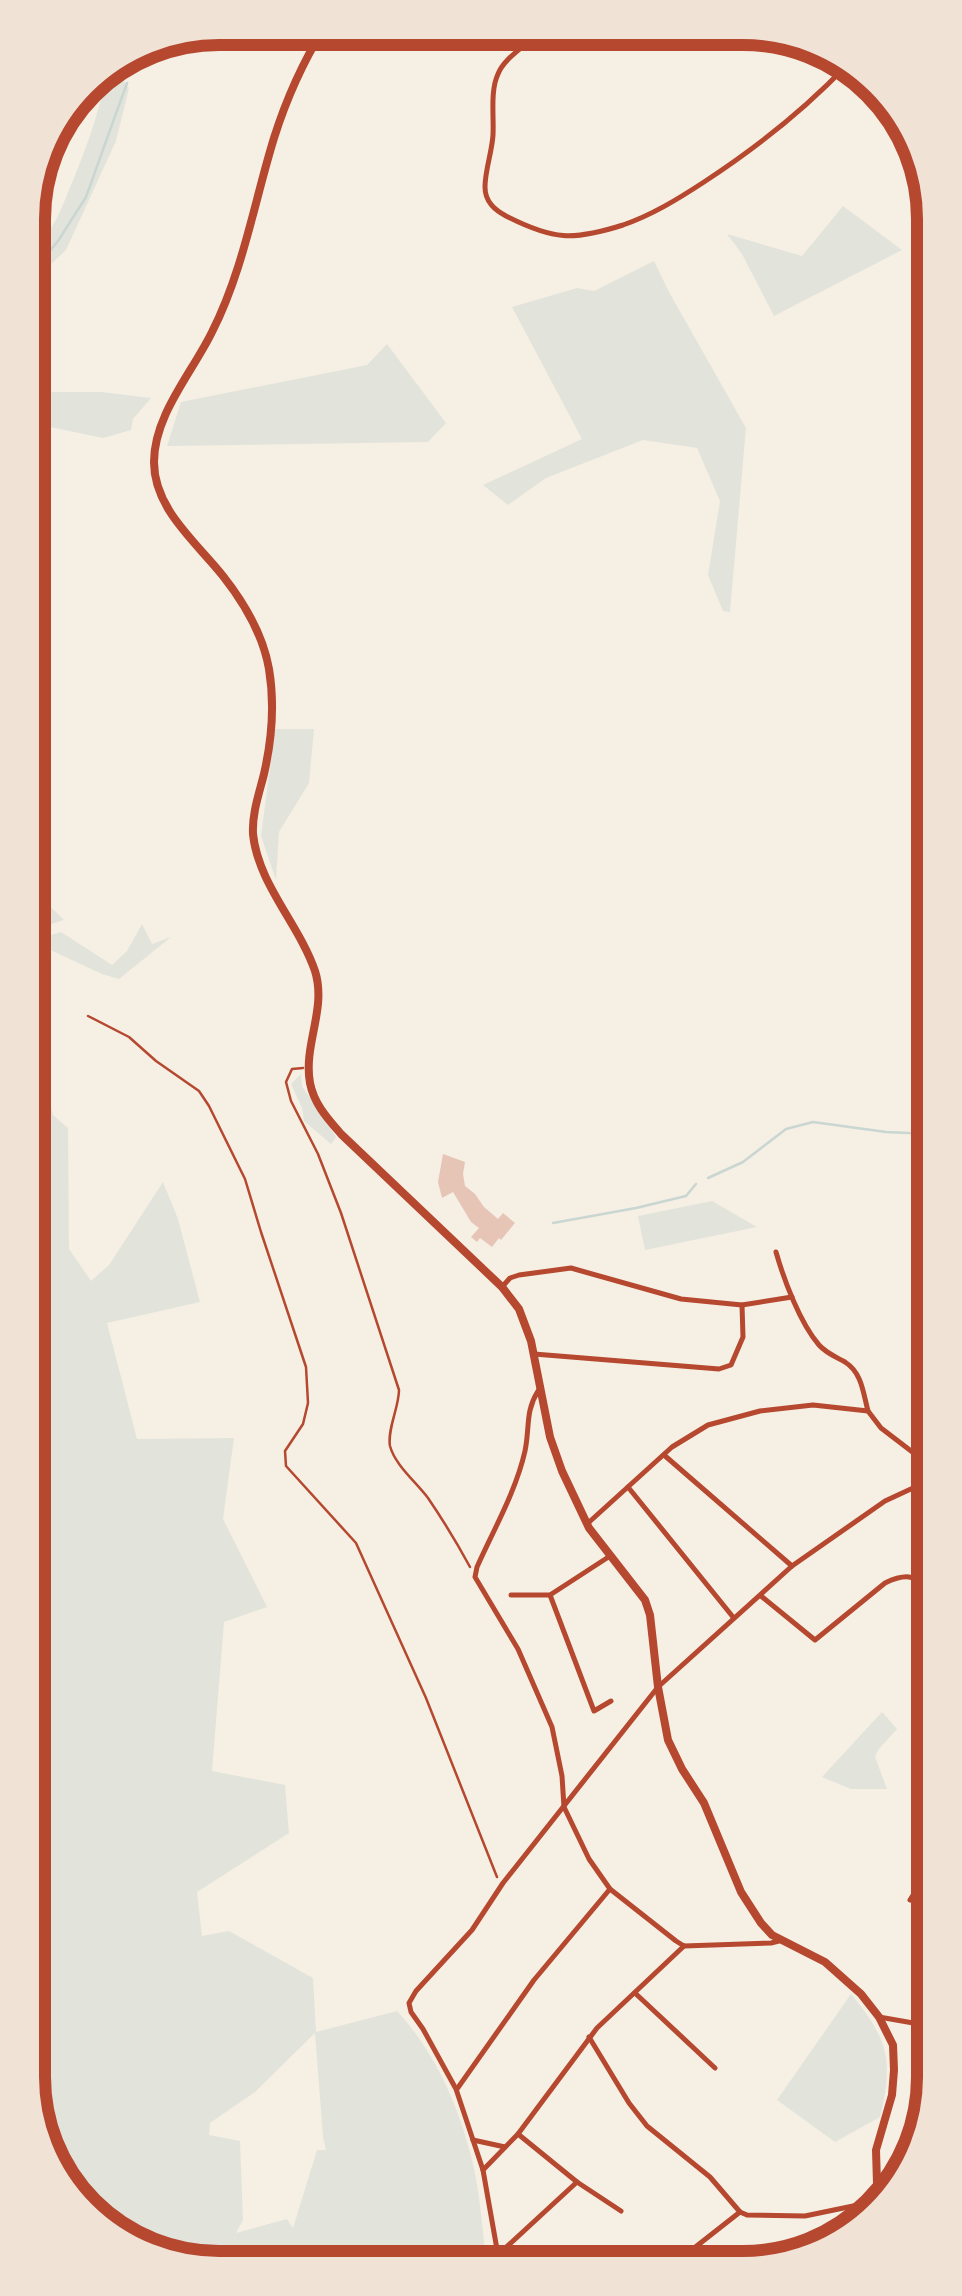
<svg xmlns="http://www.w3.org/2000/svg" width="962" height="2296" font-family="'Crimson Pro',serif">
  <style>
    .green { fill: #e2e4dc; fill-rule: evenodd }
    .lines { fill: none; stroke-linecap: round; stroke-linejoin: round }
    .stream { stroke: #c9d6d2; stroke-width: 2.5 }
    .building { fill: #e6c5b7 }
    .path { stroke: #b5482f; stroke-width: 2.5 }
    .minor { stroke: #b5482f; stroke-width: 5 }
    .secondary { stroke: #b5482f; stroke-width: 8 }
    .rim { fill: none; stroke: #b5482f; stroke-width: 12 }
  </style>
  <rect width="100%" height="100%" fill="#f6efe4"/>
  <!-- green -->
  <g class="green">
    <path d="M130 61 124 81 129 88 116 141 66 250 28 286C28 252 50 237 62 207 79 166 101 115 106 70Z"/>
    <polygon points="843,206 902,250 774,316 742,254 727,234 802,256"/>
    <polygon points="654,261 669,292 746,428 730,612 723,611 708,575 720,501 697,448 643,440 546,478 508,505 483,485 582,439 512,307 577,288 594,291"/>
    <polygon points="387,344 446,423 428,442 167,446 181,402 367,365"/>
    <polygon points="51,392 101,392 151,398 133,419 131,430 103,438 45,426 29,430 29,395"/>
    <polygon points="275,729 314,729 309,783 279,832 276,880 261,836"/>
    <polygon points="30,887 64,920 30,931"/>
    <polygon points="142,924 152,944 171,937 119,979 102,974 31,941 61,932 112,965 127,951"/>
    <path d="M31 1051 42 1071 53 1115 68 1128 69 1249 91 1281 109 1265 163 1182 178 1219 200 1302 107 1323 137 1439 234 1438 223 1519 267 1607 224 1622 212 1771 285 1785 289 1833 197 1892 202 1936 229 1931 313 1978 316 2032 397 2011C436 2053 460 2109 473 2164 480 2194 482 2227 486 2258L477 2264 183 2265 92 2220 34 2126ZM315 2033 323 2137 326 2150H317L293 2228 287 2219 236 2233 243 2220 240 2141 209 2135 210 2123 255 2092Z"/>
    <polygon points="301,1074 302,1086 336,1137 331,1144 304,1121 302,1108 291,1084"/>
    <polygon points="712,1201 757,1227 645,1250 638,1216"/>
    <polygon points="882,1712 897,1729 878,1750 875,1757 887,1789 851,1789 822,1777"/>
    <path d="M851 1994C888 2039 894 2060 880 2117L835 2142 777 2100Z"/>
  </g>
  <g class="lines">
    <!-- stream -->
    <g class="stream">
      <polyline points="28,277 58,241 86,197 127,83"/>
      <polyline points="708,1178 743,1162 786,1129 813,1122 886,1132 931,1134"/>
      <polyline points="553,1223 636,1208 686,1196 696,1184"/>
    </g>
  </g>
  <!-- building -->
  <polygon class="building" points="443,1154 465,1162 463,1174 465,1186 475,1194 484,1207 498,1219 503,1213 515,1223 501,1240 499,1238 492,1247 480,1238 477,1242 471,1237 479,1228 471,1222 453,1192 442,1198 438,1182"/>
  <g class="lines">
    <!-- path -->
    <g class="path">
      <polyline points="88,1016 129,1037 156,1061 199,1091 209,1106 245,1179 261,1232 306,1367 308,1403 303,1424 285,1451 286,1466 356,1543 426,1698 497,1877"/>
      <path d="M303 1068 292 1069 286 1082 291 1101 318 1154 341 1213 399 1390C399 1407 387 1430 390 1446 395 1465 416 1482 428 1498 443 1520 457 1543 470 1567"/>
    </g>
    <!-- minor -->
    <g class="minor">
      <path d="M539 30C528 46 505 56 498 74 490 91 494 116 493 135 492 152 485 170 485 187 485 202 495 210 506 216 553 240 573 241 623 225 652 215 678 199 704 182 756 148 803 111 846 66"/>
      <path d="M776 1252C784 1280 800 1323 819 1345 826 1353 836 1357 845 1362 862 1373 863 1392 868 1411"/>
      <polyline points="502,1287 510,1278 519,1275 571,1268 681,1299 742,1305 792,1297"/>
      <polyline points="534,1354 719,1369 731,1365 743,1337 742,1305"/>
      <path d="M538 1391C525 1412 530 1427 525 1451 516 1491 494 1529 477 1567L475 1577 518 1649 552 1727 562 1776 564 1807 589 1859 610 1889 676 1941 684 1946 771 1943 779 1941"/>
      <polyline points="664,1455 792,1566"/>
      <polyline points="628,1487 733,1617"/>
      <polyline points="932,1493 926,1530 933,1575"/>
      <polyline points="587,1524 672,1447 708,1425 760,1411 813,1405 868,1411 881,1428 932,1467"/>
      <polyline points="511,1595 550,1595 610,1556"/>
      <polyline points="550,1595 594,1711 611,1701"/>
      <path d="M761 1596 815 1640 885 1583C906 1573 912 1576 933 1586"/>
      <polyline points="915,1783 933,1790"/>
      <polyline points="910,1900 933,1863"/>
      <polyline points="635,1993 715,2068"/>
      <polyline points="879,2017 919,2024 934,2030"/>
      <polyline points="589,2037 629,2103 647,2126 710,2177 740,2212"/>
      <polyline points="457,2089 534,1980 610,1889"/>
      <polyline points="473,2140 505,2147"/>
      <polyline points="483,2170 518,2134 597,2028 684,1946"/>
      <polyline points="577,2182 621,2211"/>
      <polyline points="740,2212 747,2215 805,2216 882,2200"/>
      <polyline points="505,2263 498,2255 483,2170 456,2089 423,2029 411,2012 409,2003 416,1991 472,1930 503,1883 658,1687 792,1566 885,1501 913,1488 932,1482"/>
      <polyline points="675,2263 740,2212"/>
      <polyline points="488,2264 577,2182 518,2134"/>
    </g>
    <!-- secondary -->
    <path class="secondary" d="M324 28C303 62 286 100 274 138 254 203 243 271 212 332 192 373 154 415 154 462 154 509 196 542 223 576 245 604 263 634 269 669 275 705 272 739 264 774 259 794 252 813 253 834 258 884 299 924 315 971 327 1009 303 1045 310 1083 314 1104 328 1119 341 1134L502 1287 519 1309 531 1341 550 1437 562 1471 589 1528 645 1600 650 1615 658 1687 668 1740 682 1769 704 1803 741 1892 761 1923 772 1935 825 1962 861 1994 879 2017 893 2045 894 2070 892 2095 876 2150 877 2184 885 2204"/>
  </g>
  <!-- crop -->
  <path d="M0 0H962V2296H0ZM219 45H743A174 174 0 0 1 917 219V2077A174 174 0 0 1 743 2251H219A174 174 0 0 1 45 2077V219A174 174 0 0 1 219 45Z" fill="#f1e2d6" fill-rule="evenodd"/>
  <path class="rim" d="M219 45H743A174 174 0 0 1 917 219V2077A174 174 0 0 1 743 2251H219A174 174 0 0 1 45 2077V219A174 174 0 0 1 219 45Z"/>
</svg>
